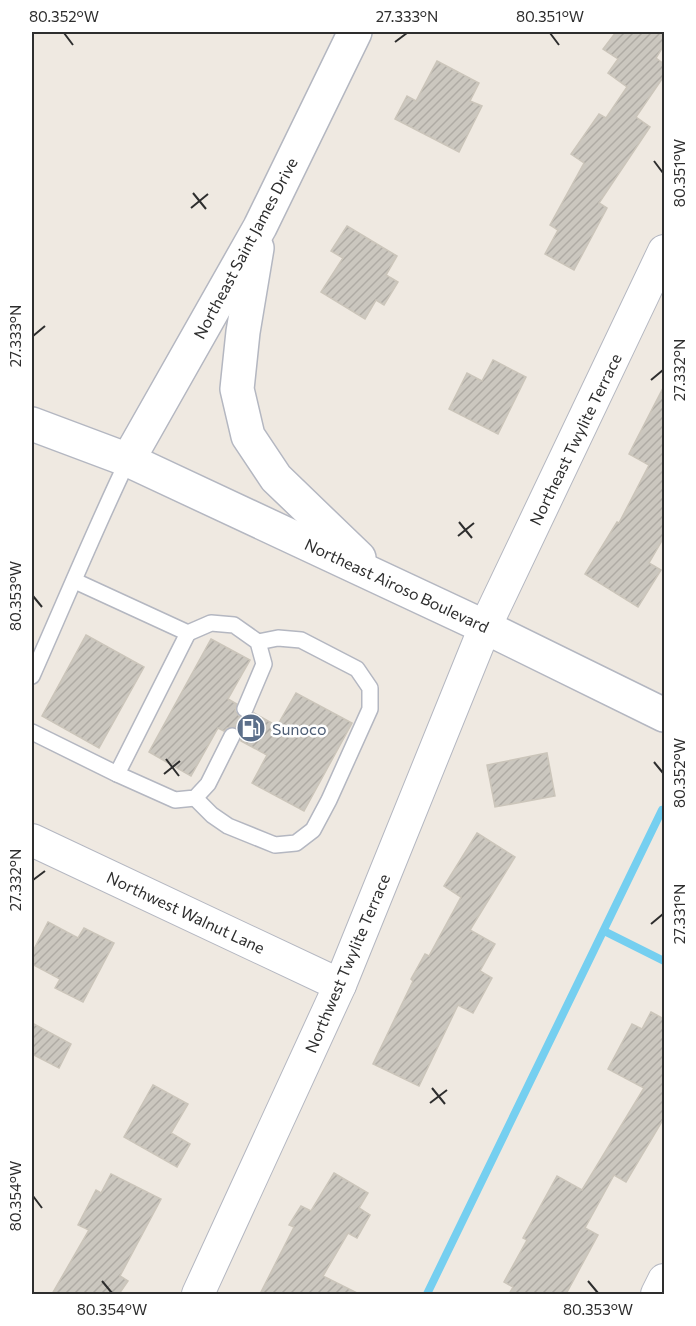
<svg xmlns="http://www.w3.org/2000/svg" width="696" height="1326" font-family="Commissioner,sans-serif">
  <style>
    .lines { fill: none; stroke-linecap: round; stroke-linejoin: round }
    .stream { stroke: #75cff0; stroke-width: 8 }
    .building { fill: url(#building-hatch); stroke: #cbc5ba; stroke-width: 1.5 }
    .lane-casing { stroke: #b4b7c1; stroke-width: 18 }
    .street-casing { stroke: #b4b7c1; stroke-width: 34 }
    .secondary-casing { stroke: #b4b7c1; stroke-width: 36 }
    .lane { stroke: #fff; stroke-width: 15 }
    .street { stroke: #fff; stroke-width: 32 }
    .secondary { stroke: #fff; stroke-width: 33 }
    .ticks { fill: none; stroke: #2e2e2e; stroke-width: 2 }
    .labels { text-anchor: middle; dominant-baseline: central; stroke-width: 5; stroke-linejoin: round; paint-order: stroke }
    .street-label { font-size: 16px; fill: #2e2e2e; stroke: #fff }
    .service-label { font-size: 16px; fill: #4e5e75; stroke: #fff; text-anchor: start }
    .neatline { fill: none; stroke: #2e2e2e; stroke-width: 2 }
    .ticks-label { font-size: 15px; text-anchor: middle; fill: #2e2e2e }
  </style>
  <defs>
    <pattern id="building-hatch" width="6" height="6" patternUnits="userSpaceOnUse" patternTransform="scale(1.5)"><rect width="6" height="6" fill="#cbc7bf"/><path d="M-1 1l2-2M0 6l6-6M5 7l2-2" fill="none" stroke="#afaba4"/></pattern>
  </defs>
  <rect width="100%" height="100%" fill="#efe9e1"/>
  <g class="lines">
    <!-- stream -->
    <g class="stream">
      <polyline points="604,931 664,961"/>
      <polyline points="427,1294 662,810"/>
    </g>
  </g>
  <!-- building -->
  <g class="building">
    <polygon points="616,32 664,32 664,45 656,58 664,64 664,76 636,117 650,127 599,203 607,208 574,270 545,254 558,230 550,225 584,163 571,154 599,114 606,118 627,87 608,73 618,59 603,49"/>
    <polygon points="437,61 479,83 470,101 482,106 459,152 395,119 407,96 416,101"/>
    <polygon points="347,226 397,256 386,275 398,282 384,305 376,300 365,319 321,292 343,258 331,251"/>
    <polygon points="493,360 526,377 498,434 449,409 467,373 482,381"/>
    <polygon points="664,386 664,537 649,563 661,570 638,607 585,574 617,522 619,523 649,465 629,454"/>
    <polygon points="86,635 144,667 99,748 42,716"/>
    <polygon points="211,639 250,660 228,699 237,704 235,711 241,718 247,719 254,713 277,726 296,693 352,723 304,811 252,783 267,755 241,741 240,731 236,727 227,728 224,731 218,728 191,776 149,752"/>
    <polygon points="547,753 555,796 495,807 487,765"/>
    <polygon points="477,833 515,857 470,930 495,944 480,971 492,978 473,1013 458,1005 419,1086 373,1064 413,981 411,979 425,954 429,956 461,897 444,886"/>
    <polygon points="48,922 78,938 84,928 114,943 83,1002 55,988 60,979 32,964 32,953"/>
    <polygon points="651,1012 664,1019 664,1118 626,1182 614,1175 585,1228 598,1235 566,1294 509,1294 513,1287 504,1282 527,1240 523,1238 557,1176 582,1190 644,1088 608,1069 632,1024 642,1029"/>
    <polygon points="32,1023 71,1044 59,1068 32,1054"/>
    <polygon points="153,1085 188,1104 171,1133 190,1144 177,1167 124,1137"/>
    <polygon points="334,1173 368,1193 359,1208 370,1215 357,1238 348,1233 323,1276 359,1294 260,1294 294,1227 289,1225 301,1206 311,1211"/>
    <polygon points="111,1174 161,1199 120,1276 128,1281 119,1294 52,1294 89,1230 78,1225 96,1190 101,1193"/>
  </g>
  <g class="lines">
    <!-- lane casing -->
    <g class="lane-casing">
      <g id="lane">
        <polyline points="188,633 211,623 234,625 258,642 264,664 245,709"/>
        <path d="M32 676C64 604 94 531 128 460"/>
        <polyline points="32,732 117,774 188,633 75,581"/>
        <polyline points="117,774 175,800 195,798 208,784 232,736"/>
        <polyline points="195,798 212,815 228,826 275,845 296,843 313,830 329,800 370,709 370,688 357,669 301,640 278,638 258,642"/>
      </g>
    </g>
    <!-- street casing -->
    <g class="street-casing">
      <g id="street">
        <polyline points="32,840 340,985"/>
        <polyline points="198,1294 340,985 485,627 664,251"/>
        <polyline points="657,1294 664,1280"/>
      </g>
    </g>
    <!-- secondary casing -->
    <g class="secondary-casing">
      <g id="secondary">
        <polyline points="257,248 243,332 237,389 248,436 276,478 359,558"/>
        <polyline points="32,424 128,460 485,627 664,715"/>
        <polyline points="128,460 260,227 355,32"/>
      </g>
    </g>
    <!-- lane -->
    <use href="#lane" class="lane"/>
    <!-- street -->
    <use href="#street" class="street"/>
    <!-- secondary -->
    <use href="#secondary" class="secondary"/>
  </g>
  <!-- ticks -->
  <path class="ticks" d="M64 33 73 45M550 33 559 45M395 42 407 33M654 161 663 173M193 193 206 209M191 208 208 194M33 336 45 326M651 380 663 370M459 522 472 538M458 536 474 523M33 596 42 607M166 759 179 776M654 762 663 773M164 774 180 761M33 880 45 871M651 924 663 914M432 1088 445 1104M430 1103 447 1090M33 1196 42 1208M102 1281 112 1293M588 1281 598 1293"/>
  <!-- icons -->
  <defs>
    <g id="fuel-disc" transform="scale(1.5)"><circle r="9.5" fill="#5c6f8a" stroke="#fff"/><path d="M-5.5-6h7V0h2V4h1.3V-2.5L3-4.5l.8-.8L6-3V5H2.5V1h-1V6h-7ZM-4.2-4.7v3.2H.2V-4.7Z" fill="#fff"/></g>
  </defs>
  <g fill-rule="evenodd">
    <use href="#fuel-disc" x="251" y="728"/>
  </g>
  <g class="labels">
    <!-- street labels -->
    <g class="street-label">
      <text transform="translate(245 248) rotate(-62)">Northeast Saint James Drive</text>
      <text transform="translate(575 439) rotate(-64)">Northeast Twylite Terrace</text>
      <text transform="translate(397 585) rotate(25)">Northeast Airoso Boulevard</text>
      <text transform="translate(186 912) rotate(25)">Northwest Walnut Lane</text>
      <text transform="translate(347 963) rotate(-67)">Northwest Twylite Terrace</text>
    </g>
    <!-- service labels -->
    <g class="service-label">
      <text x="272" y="728">Sunoco</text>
    </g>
  </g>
  <!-- border -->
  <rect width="696" height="1326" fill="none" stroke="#ffffff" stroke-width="66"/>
  <rect x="33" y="33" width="630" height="1260" class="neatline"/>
  <g class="ticks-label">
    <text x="64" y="22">80.352°W</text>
    <text x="407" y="22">27.333°N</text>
    <text x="550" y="22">80.351°W</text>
    <text transform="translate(680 173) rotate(-90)" y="5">80.351°W</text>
    <text transform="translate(16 336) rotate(-90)" y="5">27.333°N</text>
    <text transform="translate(680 370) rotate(-90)" y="5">27.332°N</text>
    <text transform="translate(16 596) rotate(-90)" y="5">80.353°W</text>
    <text transform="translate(680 773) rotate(-90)" y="5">80.352°W</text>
    <text transform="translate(16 880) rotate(-90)" y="5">27.332°N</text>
    <text transform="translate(680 914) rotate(-90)" y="5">27.331°N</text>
    <text transform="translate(16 1196) rotate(-90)" y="5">80.354°W</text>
    <text x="112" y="1315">80.354°W</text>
    <text x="598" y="1315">80.353°W</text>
  </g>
</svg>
